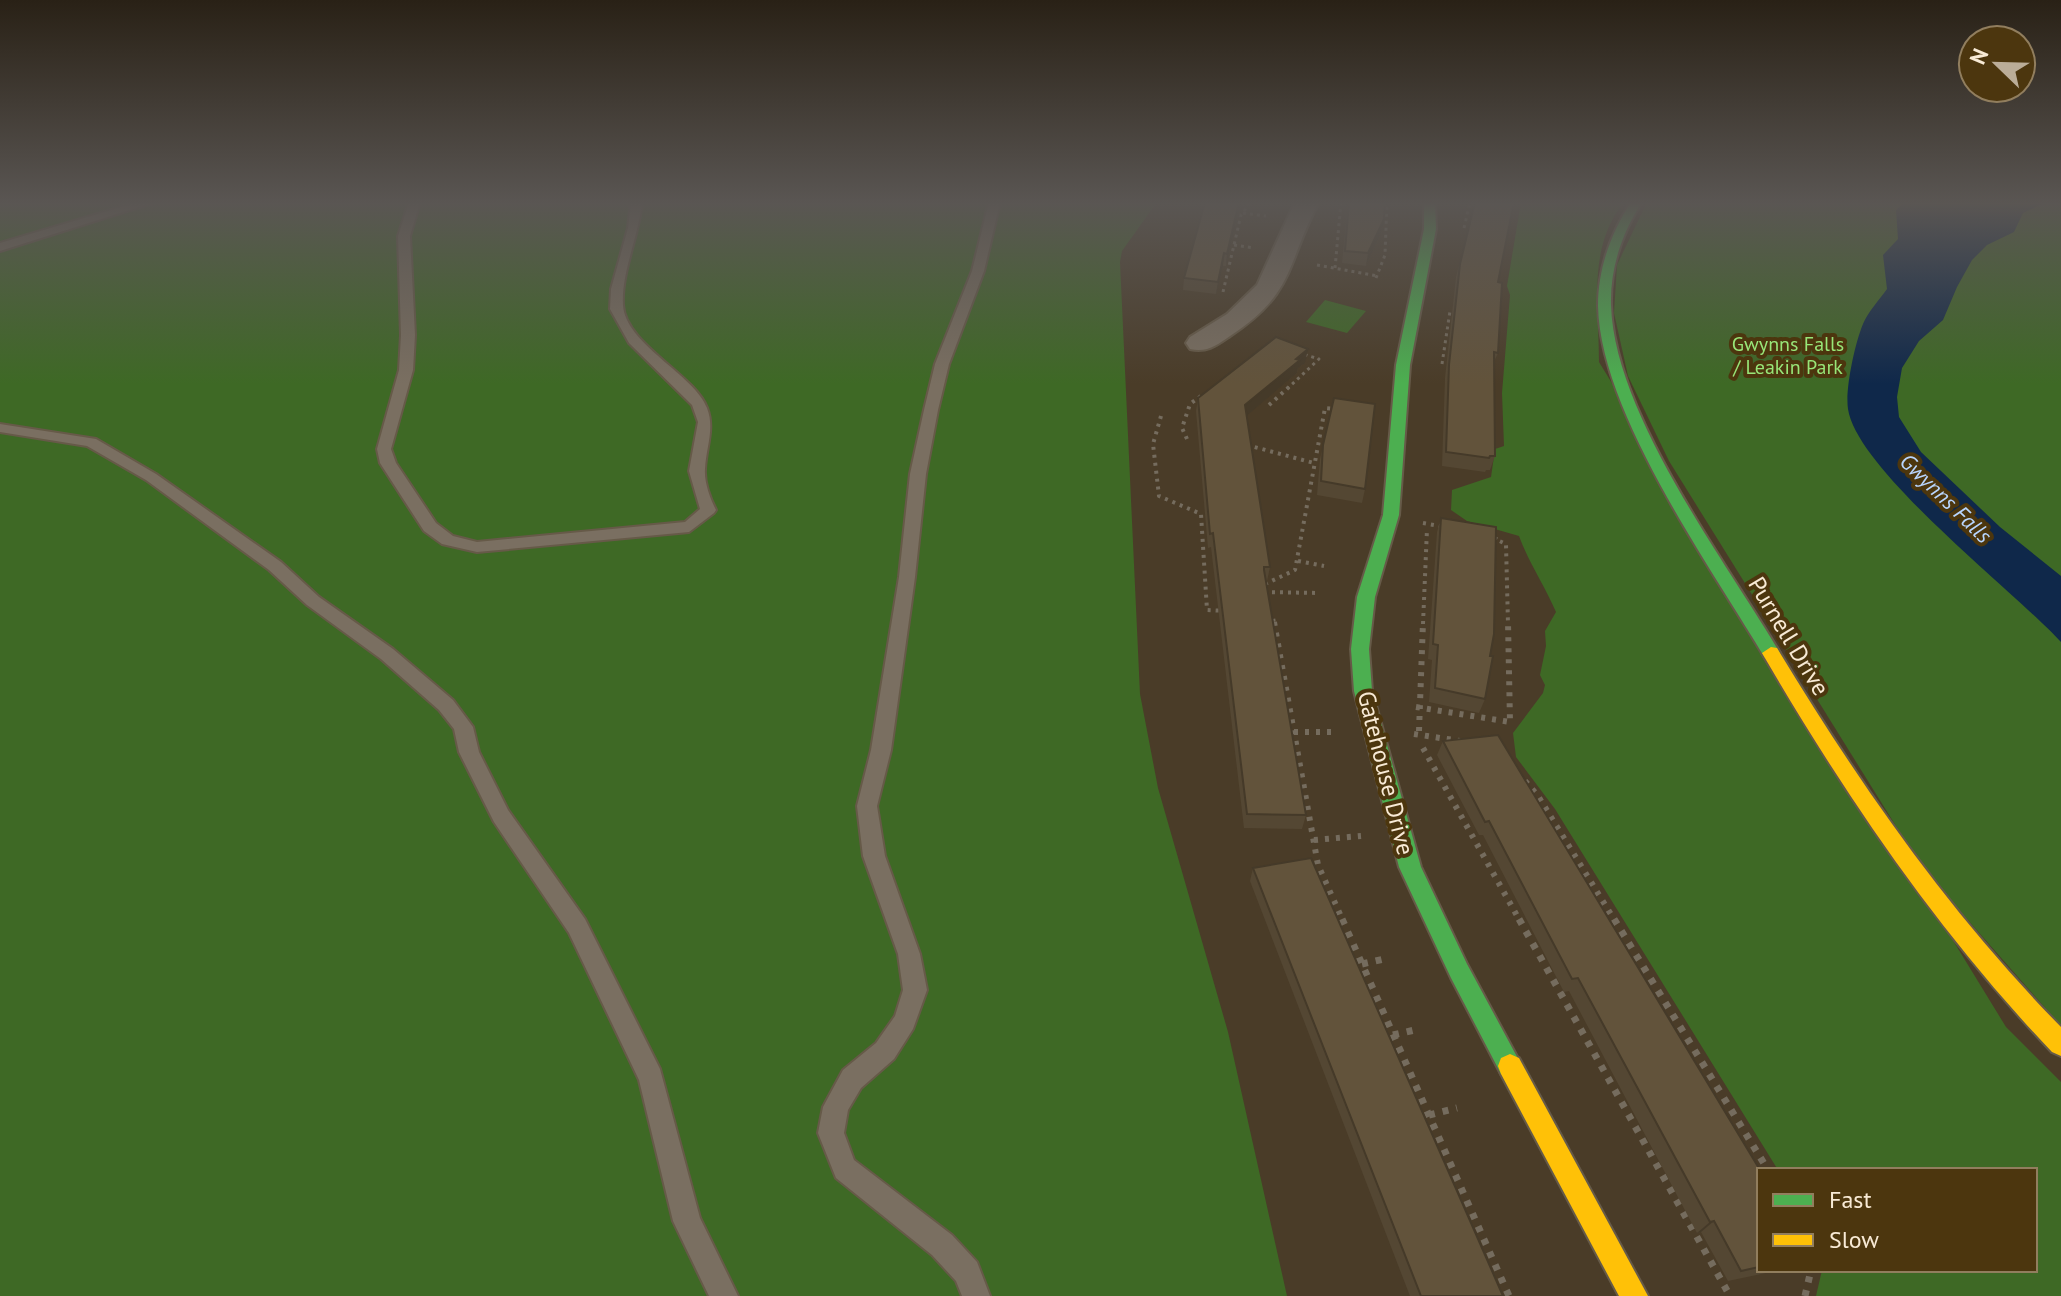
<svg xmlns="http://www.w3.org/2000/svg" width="2061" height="1296" font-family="'PT Sans',sans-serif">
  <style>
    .green { fill: #3e6925 }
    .water { fill: #0f284a }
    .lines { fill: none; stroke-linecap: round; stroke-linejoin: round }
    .lane-casing { stroke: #665a48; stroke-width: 4 }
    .street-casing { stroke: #665a48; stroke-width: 4 }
    .fast-casing { stroke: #665a48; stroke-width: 4 }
    .slow-casing { stroke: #665a48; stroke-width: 4 }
    .path-far3 { stroke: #756c5e; stroke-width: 3; stroke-dasharray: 3 4; stroke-linecap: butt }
    .path-far2 { stroke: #756c5e; stroke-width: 4; stroke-dasharray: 3 5; stroke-linecap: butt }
    .path-far1 { stroke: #756c5e; stroke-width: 6; stroke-dasharray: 4 7; stroke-linecap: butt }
    .path { stroke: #756c5e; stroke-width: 7; stroke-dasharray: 6 8; stroke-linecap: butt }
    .lane { fill: #7a6f61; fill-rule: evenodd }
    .street { fill: #7a6f61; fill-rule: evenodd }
    .fast { fill: #4caf50; fill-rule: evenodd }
    .slow { fill: #ffc107; fill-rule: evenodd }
    .wall { fill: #544733 }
    .shaded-wall { fill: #453a29 }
    .building { fill: #62533b; stroke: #453a29; stroke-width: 2 }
    .labels { text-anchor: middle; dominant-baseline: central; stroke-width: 8; stroke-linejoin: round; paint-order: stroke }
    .far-park-label { font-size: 20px; fill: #98e678; stroke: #4c360e }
    .far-water-label { font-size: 22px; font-style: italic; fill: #b8d5fe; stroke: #4c360e }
    .street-label { font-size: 24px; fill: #f8ead5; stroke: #4c360e }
  </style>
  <rect width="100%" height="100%" fill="#4a3c28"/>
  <!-- green -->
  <g class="green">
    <polygon points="0,202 1157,202 1122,251 1120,262 1140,694 1158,788 1228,1032 1287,1296 0,1296"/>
    <path d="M1521 202H1624C1587 248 1599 306 1599 362L2006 1027 2061 1082V1296H1816L1822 1270H2035V1170H1778L1555 809 1516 757 1513 733 1543 693 1545 685 1540 675 1546 646 1545 631 1556 612C1545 586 1529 563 1519 536L1467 521 1451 510 1452 490 1491 477 1495 449 1504 446 1502 393 1510 295 1507 286Z"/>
    <polygon points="1647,202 2061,202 2061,1026 1922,868 1669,461 1628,376 1614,313 1617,265"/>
    <polygon points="1325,300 1366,311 1347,333 1306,322"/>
  </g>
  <!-- water -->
  <path class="water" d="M1904 202H2059L2040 205 2023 213 2014 232 1987 245 1972 260 1957 287 1943 320 1919 341 1902 368 1897 397 1899 417 1921 452 2000 527 2061 576V642C2014 591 1857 470 1848 409 1845 389 1855 343 1863 324 1868 312 1879 300 1887 289L1883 255 1898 239 1896 210Z"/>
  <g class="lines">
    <!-- lane casing -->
    <g class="lane-casing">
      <g id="lane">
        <polygon points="138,202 155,202 0,251 0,243"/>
        <path d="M409 202H420L410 236 415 335 413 370 391 449 396 463 436 523 453 536 477 542 685 522 700 509 689 471 698 422 692 405 629 343 610 309 611 289 628 228 631 202H642C639 235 621 273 623 305 625 344 695 375 707 408 715 429 706 447 705 469 704 482 710 498 716 510L714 513 689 532 477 552 442 544 424 531 380 463 377 449 399 370 401 335 398 236Z"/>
        <polygon points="989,202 1000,202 984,271 949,364 938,410 926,474 915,577 891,750 877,806 885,856 920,954 927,990 913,1029 894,1059 861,1088 848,1110 844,1133 854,1160 952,1235 977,1262 990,1296 962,1296 956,1281 932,1255 836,1178 818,1133 823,1107 843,1070 876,1043 895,1016 903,990 898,954 863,856 857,806 871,750 899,577 910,474 924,410 935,364 972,271"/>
        <polygon points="0,424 96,439 156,474 281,562 319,597 393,649 453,700 473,727 479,752 508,810 585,919 660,1069 700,1218 738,1296 709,1296 673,1221 639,1080 569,933 494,822 459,752 454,729 439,710 381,659 307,605 269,570 146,480 87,446 0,432"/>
      </g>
    </g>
    <!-- street casing -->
    <g class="street-casing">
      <path id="street" d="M1295 202H1319C1286 263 1296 293 1230 336 1217 345 1207 353 1190 349L1186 343 1190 337 1227 314 1257 285Z"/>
    </g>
    <!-- fast casing -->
    <g class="fast-casing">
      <g id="fast">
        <polygon points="1424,202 1435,202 1436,229 1410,365 1399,515 1375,597 1369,649 1372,691 1421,867 1467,964 1522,1066 1519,1074 1510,1078 1501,1074 1451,978 1399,867 1354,691 1351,649 1357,597 1383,515 1396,365 1424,229"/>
        <path d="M1631 202H1642C1622 233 1610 268 1611 305 1614 414 1725 560 1780 653L1777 658H1765C1710 566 1600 412 1598 306 1598 268 1611 233 1631 202Z"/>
      </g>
    </g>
    <!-- slow casing -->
    <g class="slow-casing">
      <g id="slow">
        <path d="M1771 647 1777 648C1860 785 1949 913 2061 1027V1056L2052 1052C1937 931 1846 797 1762 653Z"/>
        <polygon points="1510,1054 1519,1058 1648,1296 1619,1296 1501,1074 1498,1066 1501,1058"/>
      </g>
    </g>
    <!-- path-far3 -->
    <g class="path-far3">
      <polyline points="1243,213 1266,216"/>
      <polyline points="1464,228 1470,202"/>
      <polyline points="1234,245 1254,248"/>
      <polyline points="1317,265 1378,276"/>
      <polyline points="1335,268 1341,202"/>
      <polyline points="1376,278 1385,255 1387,202"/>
      <polyline points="1223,292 1241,215 1251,202"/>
      <polyline points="1442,364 1450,311"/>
      <polyline points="1287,389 1319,359 1303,354"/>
    </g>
    <!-- path-far2 -->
    <g class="path-far2">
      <polyline points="1269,405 1289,387"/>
      <polyline points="1161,416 1153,444 1159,496 1201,514 1207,610 1226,611"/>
      <polyline points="1187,439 1182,428 1190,404 1201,396"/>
      <polyline points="1247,445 1314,463"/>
      <polyline points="1423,523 1445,527"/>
      <polyline points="1491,534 1497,535 1495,539 1506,544 1508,624"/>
      <polyline points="1298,561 1324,566"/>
      <polyline points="1265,584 1295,570 1325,408 1335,409"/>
      <polyline points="1264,592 1319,593"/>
      <polyline points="1267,616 1273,617 1274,624"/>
      <polyline points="1423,624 1427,529"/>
    </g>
    <!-- path-far1 -->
    <g class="path-far1">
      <polyline points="1274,622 1318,865 1343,921"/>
      <polyline points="1416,707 1510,722 1508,622"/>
      <polyline points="1419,731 1423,622"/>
      <polyline points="1294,732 1333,732"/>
      <polyline points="1414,734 1460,741"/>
      <polyline points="1423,748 1520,921"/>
      <polyline points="1525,781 1538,796 1615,921"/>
      <polyline points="1314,840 1361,836"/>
    </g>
    <!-- path -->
    <g class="path">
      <polyline points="1342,919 1509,1296"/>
      <polyline points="1519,919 1730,1296"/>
      <polyline points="1614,919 1768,1170"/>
      <polyline points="1362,964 1384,959"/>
      <polyline points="1393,1035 1419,1029"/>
      <polyline points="1429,1115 1457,1108"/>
      <polyline points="1805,1296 1811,1270"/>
    </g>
    <!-- lane -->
    <use href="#lane" class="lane"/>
    <!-- street -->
    <use href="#street" class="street"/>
    <!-- fast -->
    <use href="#fast" class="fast"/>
    <!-- slow -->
    <use href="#slow" class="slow"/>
  </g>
  <!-- wall -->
  <g class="wall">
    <polygon points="1205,202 1248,202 1238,214 1226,266 1223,266 1216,294 1183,290 1184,278"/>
    <polygon points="1348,202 1385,202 1384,219 1382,231 1366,266 1342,263"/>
    <polygon points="1475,202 1498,282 1498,353 1494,362 1495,456 1490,470 1486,470 1485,472 1442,466 1445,378 1456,277"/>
    <polygon points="1305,363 1298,368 1297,373 1246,416 1270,567 1267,581 1265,581 1306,815 1302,829 1244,828 1211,547 1208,548 1196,411 1198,398"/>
    <polygon points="1334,398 1365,489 1362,503 1317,495 1320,459"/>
    <polygon points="1441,518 1490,656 1485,699 1479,713 1429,702 1432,660 1428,659 1437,532"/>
    <polygon points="1443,741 1759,1170 1759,1270 1780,1270 1728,1281 1701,1232 1697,1233 1569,991 1564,992 1483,835 1479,835 1437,755"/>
    <polygon points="1253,868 1503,1296 1410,1296 1250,881"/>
  </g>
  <!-- shaded-wall -->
  <g class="shaded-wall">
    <polygon points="1239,202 1248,202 1238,214 1226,266 1227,254"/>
    <polygon points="1384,219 1382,231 1366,266 1368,253"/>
    <polygon points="1224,253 1223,266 1216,294 1218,282"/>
    <polygon points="1308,349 1305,363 1298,368 1297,373 1243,419 1245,405 1296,359"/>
    <polygon points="1714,1221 1701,1232 1697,1233 1710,1222"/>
  </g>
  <!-- building -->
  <g class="building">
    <polygon points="1205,202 1239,202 1227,254 1224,253 1218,282 1184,278"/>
    <polygon points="1349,202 1385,202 1384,219 1368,253 1345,251"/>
    <polygon points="1475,202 1514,202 1498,282 1502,283 1498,353 1494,352 1495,456 1490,456 1489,458 1446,452 1449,365 1460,264"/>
    <polygon points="1276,337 1308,349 1296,359 1300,360 1245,405 1270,567 1264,567 1264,570 1306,815 1247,814 1213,533 1210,534 1198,398"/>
    <polygon points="1334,398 1375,404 1365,489 1321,481 1323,445"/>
    <polygon points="1441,518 1496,527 1494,634 1490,656 1493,656 1485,699 1435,688 1438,645 1433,644"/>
    <polygon points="1498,735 1760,1170 1759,1267 1741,1271 1714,1221 1710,1222 1578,978 1572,979 1489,821 1485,822 1443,741"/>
    <polygon points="1311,858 1503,1296 1421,1296 1253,868"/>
  </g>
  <!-- sky -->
  <linearGradient id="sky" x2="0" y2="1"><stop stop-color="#292116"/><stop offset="0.53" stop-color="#5a5653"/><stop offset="1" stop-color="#5a5653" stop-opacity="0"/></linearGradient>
  <rect width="2061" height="384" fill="url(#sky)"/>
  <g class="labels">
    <!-- far-park labels -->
    <g class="far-park-label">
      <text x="1788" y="344">Gwynns Falls<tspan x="1788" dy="23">/ Leakin Park</tspan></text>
    </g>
    <!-- far-water labels -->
    <g class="far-water-label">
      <text transform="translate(1946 498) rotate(44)">Gwynns Falls</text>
    </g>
    <!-- street labels -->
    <g class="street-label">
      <text transform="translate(1789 636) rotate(59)">Purnell Drive</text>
      <text transform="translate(1386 773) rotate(76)">Gatehouse Drive</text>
    </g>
  </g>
  <!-- legend -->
  <rect x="1757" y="1168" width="280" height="104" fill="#4c360e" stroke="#917e5e" stroke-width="2"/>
  <rect x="1773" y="1194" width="40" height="12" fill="#4caf50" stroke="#917e5e" stroke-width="2"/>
  <text x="1829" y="1208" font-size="24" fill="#f8ead5">Fast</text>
  <rect x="1773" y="1234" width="40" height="12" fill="#ffc107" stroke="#917e5e" stroke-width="2"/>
  <text x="1829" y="1248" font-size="24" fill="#f8ead5">Slow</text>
  <!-- north arrow -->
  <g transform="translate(1997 64) rotate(293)"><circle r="38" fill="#4c360e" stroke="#917e5e" stroke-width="2"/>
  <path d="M0-6L14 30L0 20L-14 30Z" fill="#bbad98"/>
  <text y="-12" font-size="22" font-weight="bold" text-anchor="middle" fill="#f8ead5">N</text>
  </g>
</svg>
